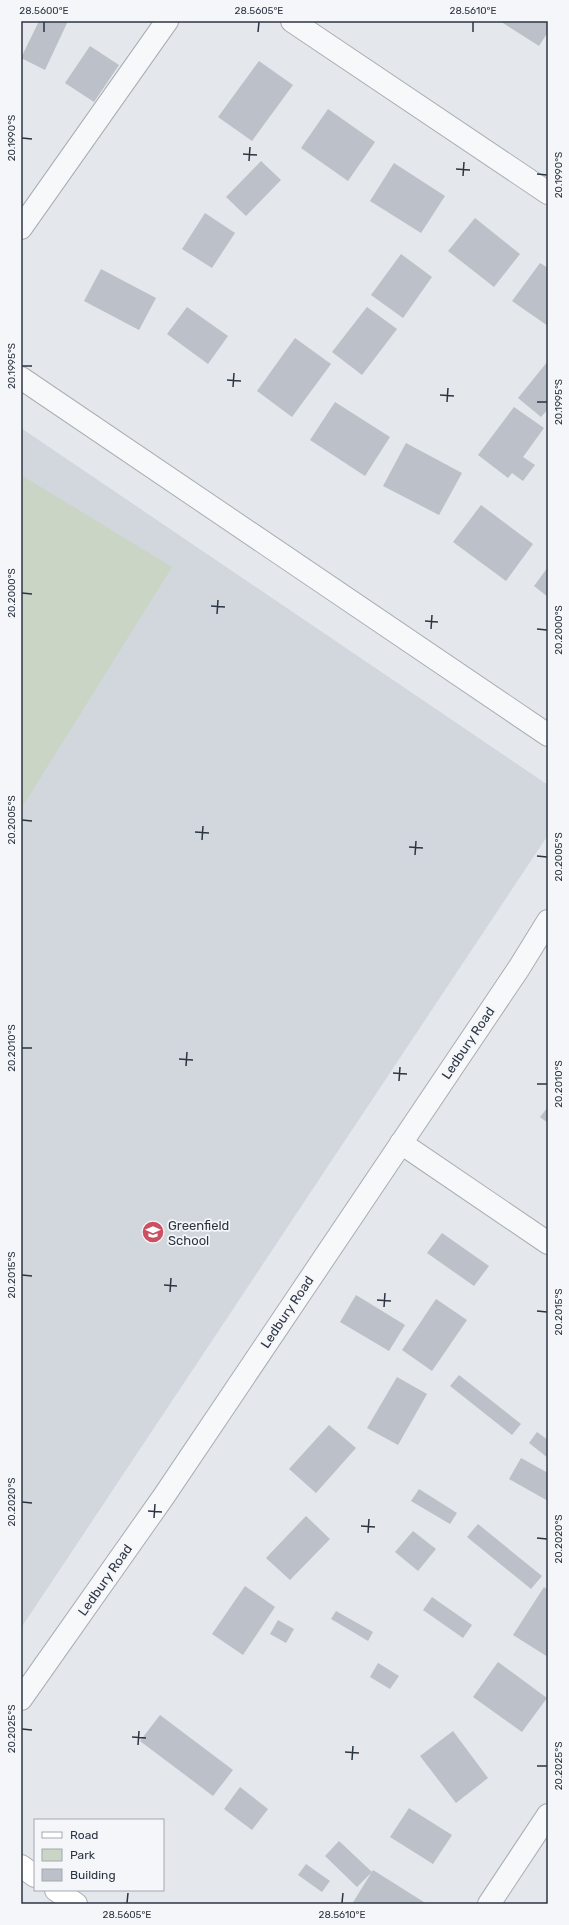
<svg xmlns="http://www.w3.org/2000/svg" width="569" height="1925" font-family="Rubik,sans-serif">
  <style>
    .built { fill: #d2d6dd }
    .green { fill: #cad5c6 }
    .building { fill: #bcc0c8 }
    .lines { fill: none; stroke-linecap: round; stroke-linejoin: round }
    .street-casing { stroke: #a9aeb5; stroke-width: 24 }
    .secondary-casing { stroke: #a9aeb5; stroke-width: 24 }
    .street { stroke: #f7f8fa; stroke-width: 22 }
    .secondary { stroke: #fff; stroke-width: 22 }
    .ticks { fill: none; stroke: #2c3543; stroke-width: 1.5 }
    .labels { text-anchor: middle; dominant-baseline: central; stroke-width: 3.5; stroke-linejoin: round; paint-order: stroke }
    .street-label { font-size: 13px; fill: #2c3543; stroke: #f4f6f9 }
    .poi-label { font-size: 13px; fill: #2c3543; stroke: #f4f6f9; text-anchor: start }
    .neatline { fill: none; stroke: #2c3543; stroke-width: 1.5 }
    .ticks-label { font-size: 10px; text-anchor: middle; fill: #2c3543 }
  </style>
  <rect width="100%" height="100%" fill="#e4e7eb"/>
  <!-- built -->
  <polygon class="built" points="21,428 548,785 548,835 21,1628"/>
  <!-- green -->
  <polygon class="green" points="21,475 172,567 21,809"/>
  <!-- building -->
  <g class="building">
    <polygon points="39,21 68,21 45,70 21,58"/>
    <polygon points="500,21 548,21 548,32 539,46"/>
    <polygon points="90,46 119,65 94,102 65,83"/>
    <polygon points="259,61 293,85 252,141 218,117"/>
    <polygon points="328,109 375,142 348,181 301,148"/>
    <polygon points="261,161 281,180 246,216 226,197"/>
    <polygon points="394,163 445,196 421,233 370,201"/>
    <polygon points="205,213 235,233 212,268 182,249"/>
    <polygon points="475,218 520,254 494,287 448,251"/>
    <polygon points="401,254 432,277 403,318 371,295"/>
    <polygon points="540,263 548,268 548,326 512,301"/>
    <polygon points="101,269 156,298 139,330 84,301"/>
    <polygon points="187,307 228,336 208,364 167,334"/>
    <polygon points="367,307 397,329 362,375 332,352"/>
    <polygon points="295,338 331,364 292,417 257,391"/>
    <polygon points="548,361 548,409 541,417 518,398"/>
    <polygon points="335,402 390,437 365,476 310,440"/>
    <polygon points="514,407 544,428 523,457 535,465 523,481 512,473 508,478 478,455"/>
    <polygon points="406,443 462,473 439,515 383,486"/>
    <polygon points="481,505 533,544 506,581 453,542"/>
    <polygon points="548,567 548,597 534,586"/>
    <polygon points="548,1107 548,1123 540,1117"/>
    <polygon points="442,1233 489,1266 474,1286 427,1253"/>
    <polygon points="356,1295 405,1325 389,1351 340,1322"/>
    <polygon points="436,1299 467,1320 432,1371 402,1350"/>
    <polygon points="459,1375 521,1424 512,1435 450,1386"/>
    <polygon points="397,1377 427,1394 398,1445 367,1428"/>
    <polygon points="329,1425 356,1448 316,1493 289,1469"/>
    <polygon points="537,1432 548,1440 548,1458 529,1443"/>
    <polygon points="521,1458 548,1473 548,1501 509,1479"/>
    <polygon points="419,1489 457,1513 450,1524 411,1501"/>
    <polygon points="306,1516 330,1539 290,1580 266,1558"/>
    <polygon points="478,1524 542,1576 531,1589 467,1537"/>
    <polygon points="413,1531 436,1549 418,1571 395,1552"/>
    <polygon points="245,1586 275,1607 243,1655 212,1634"/>
    <polygon points="544,1587 548,1590 548,1657 513,1635"/>
    <polygon points="432,1597 472,1625 463,1638 423,1610"/>
    <polygon points="336,1611 373,1632 368,1641 331,1619"/>
    <polygon points="278,1620 294,1629 286,1643 270,1634"/>
    <polygon points="498,1662 547,1698 522,1732 473,1697"/>
    <polygon points="378,1663 399,1676 390,1689 370,1677"/>
    <polygon points="160,1715 233,1770 213,1796 140,1741"/>
    <polygon points="453,1731 488,1778 456,1803 420,1756"/>
    <polygon points="240,1787 268,1809 252,1830 224,1809"/>
    <polygon points="409,1808 452,1835 433,1864 390,1837"/>
    <polygon points="339,1841 372,1872 357,1887 325,1856"/>
    <polygon points="306,1864 330,1881 322,1892 298,1875"/>
    <polygon points="373,1870 427,1904 352,1904"/>
  </g>
  <g class="lines">
    <!-- street casing -->
    <g class="street-casing">
      <g id="street">
        <polyline points="292,21 548,193"/>
        <polyline points="21,228 167,21"/>
        <polyline points="21,378 548,735"/>
        <polyline points="401,1143 548,1243"/>
        <polyline points="21,1699 164,1496 519,968 548,921"/>
        <polyline points="489,1904 548,1815"/>
      </g>
    </g>
    <!-- secondary casing -->
    <g class="secondary-casing">
      <g id="secondary">
        <polyline points="21,1866 35,1876"/>
        <polyline points="56,1890 76,1904"/>
      </g>
    </g>
    <!-- street -->
    <use href="#street" class="street"/>
    <!-- secondary -->
    <use href="#secondary" class="secondary"/>
  </g>
  <!-- ticks -->
  <path class="ticks" d="M44 32V22M258 32 259 22M473 32V22M22 138 32 139M243 154 257 155M249 161 250 147M456 169 470 170M537 174 547 175M463 176 464 162M22 366H32M227 380 241 381M233 387 234 373M440 395 454 396M447 402 448 388M537 402H547M22 593 32 594M211 606 225 607M217 614 218 600M425 621 438 622M431 629 432 615M537 629 547 630M22 820 32 821M195 832 209 833M202 840 203 826M409 847 423 848M415 855 416 841M537 856 547 857M22 1048H32M179 1059 193 1060M186 1066 187 1052M393 1073 407 1074M399 1081 400 1067M537 1084H547M22 1275 32 1276M164 1285 177 1286M170 1292 171 1278M377 1300 391 1301M384 1307 385 1293M537 1311 547 1312M22 1502 32 1503M148 1511 162 1512M154 1518 155 1504M361 1526 375 1527M368 1533 369 1519M537 1538 547 1539M22 1729 32 1730M132 1737 146 1738M138 1745 139 1731M345 1752 359 1753M352 1760 353 1746M537 1766H547M127 1903 128 1893M342 1903 343 1893"/>
  <!-- icons -->
  <defs>
    <g id="school-disc" transform="scale(1.15)"><circle r="9.5" fill="#c95162" stroke="#f4f6f9"/><path d="M0-5L7-2L0 1L-7-2ZM-4 1L0 2.5L4 1V4Q0 6-4 4Z" fill="#fff"/></g>
  </defs>
  <g fill-rule="evenodd">
    <use href="#school-disc" x="153" y="1232"/>
  </g>
  <g class="labels">
    <!-- street labels -->
    <g class="street-label">
      <text transform="translate(468 1043) rotate(-56)">Ledbury Road</text>
      <text transform="translate(287 1312) rotate(-56)">Ledbury Road</text>
      <text transform="translate(105 1580) rotate(-55)">Ledbury Road</text>
    </g>
    <!-- poi labels -->
    <g class="poi-label">
      <text x="168" y="1225">Greenfield<tspan x="168" dy="15">School</tspan></text>
    </g>
  </g>
  <!-- border -->
  <rect width="569" height="1925" fill="none" stroke="#f4f6f9" stroke-width="44"/>
  <!-- legend -->
  <rect x="34" y="1819" width="130" height="72" fill="#f4f6f9" stroke="#a4a9b0"/>
  <rect x="42" y="1832" width="20" height="6" fill="#ffffff" stroke="#a4a9b0"/>
  <text x="70" y="1839" font-size="12" fill="#2c3543">Road</text>
  <rect x="42" y="1849" width="20" height="12" fill="#cad5c6" stroke="#a4a9b0"/>
  <text x="70" y="1859" font-size="12" fill="#2c3543">Park</text>
  <rect x="42" y="1869" width="20" height="12" fill="#bcc0c8" stroke="#a4a9b0"/>
  <text x="70" y="1879" font-size="12" fill="#2c3543">Building</text>
  <rect x="22" y="22" width="525" height="1881" class="neatline"/>
  <g class="ticks-label">
    <text x="44" y="14">28.5600°E</text>
    <text x="259" y="14">28.5605°E</text>
    <text x="473" y="14">28.5610°E</text>
    <text transform="translate(11 138) rotate(-90)" y="4">20.1990°S</text>
    <text transform="translate(558 175) rotate(-90)" y="4">20.1990°S</text>
    <text transform="translate(11 366) rotate(-90)" y="4">20.1995°S</text>
    <text transform="translate(558 402) rotate(-90)" y="4">20.1995°S</text>
    <text transform="translate(11 593) rotate(-90)" y="4">20.2000°S</text>
    <text transform="translate(558 630) rotate(-90)" y="4">20.2000°S</text>
    <text transform="translate(11 820) rotate(-90)" y="4">20.2005°S</text>
    <text transform="translate(558 857) rotate(-90)" y="4">20.2005°S</text>
    <text transform="translate(11 1048) rotate(-90)" y="4">20.2010°S</text>
    <text transform="translate(558 1084) rotate(-90)" y="4">20.2010°S</text>
    <text transform="translate(11 1275) rotate(-90)" y="4">20.2015°S</text>
    <text transform="translate(558 1312) rotate(-90)" y="4">20.2015°S</text>
    <text transform="translate(11 1502) rotate(-90)" y="4">20.2020°S</text>
    <text transform="translate(558 1539) rotate(-90)" y="4">20.2020°S</text>
    <text transform="translate(11 1729) rotate(-90)" y="4">20.2025°S</text>
    <text transform="translate(558 1766) rotate(-90)" y="4">20.2025°S</text>
    <text x="127" y="1918">28.5605°E</text>
    <text x="342" y="1918">28.5610°E</text>
  </g>
</svg>
